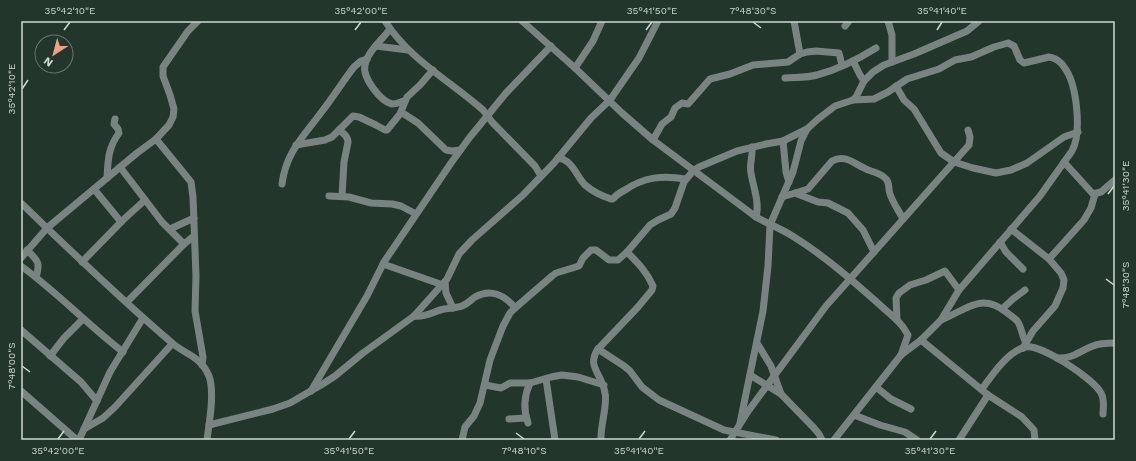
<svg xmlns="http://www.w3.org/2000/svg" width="1136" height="461" font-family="'Work Sans',sans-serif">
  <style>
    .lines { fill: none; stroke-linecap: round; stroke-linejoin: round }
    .minor { stroke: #798482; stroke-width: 7 }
    .ticks { fill: none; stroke: #cdd9d1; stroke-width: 1.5 }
    .neatline { fill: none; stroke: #cdd9d1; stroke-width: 1.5 }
    .ticks-label { font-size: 10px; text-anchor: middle; fill: #cdd9d1 }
  </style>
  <rect width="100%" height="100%" fill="#23362b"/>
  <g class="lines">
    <!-- minor -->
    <g class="minor">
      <path d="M385 21C409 59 450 81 483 110L492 122 535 166 541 176"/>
      <path d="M522 21 575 68 622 113 653 140 756 217C768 224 782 229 794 237 831 260 864 291 897 320L903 327 908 335 901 355 834 440"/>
      <polyline points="794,21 800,54"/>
      <polyline points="888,21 892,35 892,62"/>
      <polyline points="845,26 849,21"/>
      <path d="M390 29C382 40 368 51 365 65 362 77 380 101 392 104 397 104 400 102 404 101"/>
      <polyline points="376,46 408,50"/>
      <polyline points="853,61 860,75 864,81"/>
      <polyline points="575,68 593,41 602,21"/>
      <path d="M785 78C796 77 806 78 817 75 836 70 860 58 876 48"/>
      <polyline points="896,86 904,100 914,109 941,153 954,162 973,168 996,173 1011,170 1027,163 1064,137 1078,132"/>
      <path d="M853 100 874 99 888 92 907 79 939 69 955 60 971 57 994 47 1008 43 1014 46 1020 60 1024 63 1049 57C1055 58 1061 62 1064 67 1077 83 1082 133 1072 151L1040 196 959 290 941 320 921 340 901 355"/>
      <polyline points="401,112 418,123 446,150 452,151 460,150"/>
      <path d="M339 130C343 133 348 136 348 142L344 162 342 196"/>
      <polyline points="156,139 191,182 193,197 196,276 195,311 203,357 202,365"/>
      <polyline points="653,140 662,124 671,117 675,108 682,103 688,104 689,103 710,79 730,74 753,65 788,62 800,54 807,52 816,51 839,53 842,65"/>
      <polyline points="783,141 786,172 789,182"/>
      <polyline points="296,145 325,140 332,137 353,116 359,117 376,125 385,130 387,130 400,114 407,97 420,85 433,70"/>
      <path d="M752 147C753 156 749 165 751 173 753 187 760 202 756 217"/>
      <path d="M558 158C573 160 576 176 585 185 592 191 602 196 611 199H613C616 195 621 192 625 190 644 177 663 175 685 179"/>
      <polyline points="1064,162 1093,194 1101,192 1115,180"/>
      <polyline points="120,167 162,222 184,244"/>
      <path d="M107 178C108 160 108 148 119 133L118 129 114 124 115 119"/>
      <path d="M282 184C286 151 305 135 323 110 334 96 343 81 354 67L361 61 367 59"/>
      <polyline points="94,189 121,222"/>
      <polyline points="795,193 818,202 828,203 848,213 863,230 874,252"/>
      <polyline points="329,196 349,197 371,203 392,204 401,206 416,214"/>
      <path d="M782 197 808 189 832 161C845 154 853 163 864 168 872 173 879 171 886 179 890 183 888 189 890 194 893 203 899 211 903 219"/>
      <path d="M21 203C70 250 119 298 171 342 185 355 200 355 209 376 215 393 209 423 207 440"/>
      <polyline points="170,229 194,218"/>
      <polyline points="1011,229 1049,259 1061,273 1064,280 1063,288 1055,306 1033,331 1023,348"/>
      <polyline points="1000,242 1006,252 1023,269"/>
      <path d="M27 250C37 260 41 262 36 277"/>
      <polyline points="21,258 47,228 137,153 156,139 169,125 173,117 174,109 170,95 163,76 163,67 188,31 198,21"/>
      <polyline points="1049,259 1084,220 1091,208 1095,194"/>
      <polyline points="82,262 123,220 145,200"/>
      <polyline points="383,264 443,285"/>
      <path d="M21 266C57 292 88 325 123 352"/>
      <polyline points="445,282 446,293 453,308"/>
      <polyline points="127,302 184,244 194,236"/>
      <polyline points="1002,309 1013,299 1025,290"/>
      <path d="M414 316C425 318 434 311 444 309 450 308 457 308 462 306 467 304 471 300 475 297 490 288 505 295 515 308"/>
      <polyline points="897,320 896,298 899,293 910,285 926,280 945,271 959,290"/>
      <path d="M941 320C966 310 981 292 1006 312 1010 315 1015 318 1018 322 1022 329 1022 336 1026 343"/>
      <polyline points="21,330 81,382 97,401"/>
      <polyline points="921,340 988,395 1022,417 1034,430 1035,440"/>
      <polyline points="757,343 771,366 781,394"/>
      <polyline points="598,349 624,366 630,371 642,387 659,400 724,430 776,440"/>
      <polyline points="50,356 64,338 83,319"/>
      <path d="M1057 358C1073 359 1079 351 1093 346 1100 343 1108 343 1115 343"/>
      <polyline points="750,375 781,394 814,428 819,434 822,440"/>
      <polyline points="546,379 555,440"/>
      <polyline points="485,385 501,388 510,383 530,383 551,377 562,375 578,377 604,385"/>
      <polyline points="876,387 891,399 911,409"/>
      <path d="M982 389C992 375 1009 350 1026 347 1041 344 1094 379 1101 393 1105 400 1103 407 1103 414"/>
      <polyline points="21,391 77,440"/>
      <polyline points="311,391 367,296 384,262 451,163 470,137 506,93 551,46"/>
      <polyline points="854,415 880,425 905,432 917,440"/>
      <polyline points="509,419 526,418"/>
      <path d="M528 423C523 409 524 396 530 383"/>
      <polyline points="740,423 763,311 768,266 770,225 793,172 801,141 807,129 818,119 835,106 853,100 856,97 864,81 873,72 884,65 914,54 967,31 979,21"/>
      <polyline points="209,425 273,409 290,403 321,385 335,376 363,353 414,316 447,279 459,254 472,240 523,195 554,163 591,118 610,100 639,58 658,21"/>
      <polyline points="84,429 103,418 115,407 172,344"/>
      <polyline points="79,440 110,372 143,318"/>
      <polyline points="462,440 465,427 474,416 480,403 490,360 503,326 510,313 515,308 552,276 556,273 579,266 583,258 591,250 596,250 609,260 618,260 627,252 650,225 658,220 671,214 675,208 684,182 693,171 699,167 737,151 766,144 783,141 807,129"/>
      <path d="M601 440C600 427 608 403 605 393 602 373 586 367 598 349L638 307 652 290 653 286C647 272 638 263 627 252"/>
      <polyline points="730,440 749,410 826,306 969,145 970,137 968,130"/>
      <polyline points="959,440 988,395"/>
    </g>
  </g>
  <!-- ticks -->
  <path class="ticks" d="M753 22 761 28M64 30 70 22M355 30 361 22M646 30 652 22M937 30 942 22M22 89 28 80M1108 194 1114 186M1106 279 1114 285M22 366 30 372M516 433 524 439M58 439 64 431M349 439 355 431M639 439 645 431M930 439 936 431"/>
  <!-- border -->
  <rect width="1136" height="461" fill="none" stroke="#23362b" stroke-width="44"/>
  <!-- north arrow -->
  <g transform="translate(54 54) rotate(216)"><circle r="19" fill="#23362b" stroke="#67776d"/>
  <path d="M0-3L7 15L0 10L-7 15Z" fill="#f3a082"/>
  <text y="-6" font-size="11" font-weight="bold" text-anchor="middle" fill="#cdd9d1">N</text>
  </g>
  <rect x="22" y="22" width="1092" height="417" class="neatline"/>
  <g class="ticks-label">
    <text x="70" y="14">35°42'10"E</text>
    <text x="361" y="14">35°42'00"E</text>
    <text x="652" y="14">35°41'50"E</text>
    <text x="753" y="14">7°48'30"S</text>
    <text x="942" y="14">35°41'40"E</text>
    <text transform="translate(11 89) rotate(-90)" y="4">35°42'10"E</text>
    <text transform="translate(1125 186) rotate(-90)" y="4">35°41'30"E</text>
    <text transform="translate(1125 285) rotate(-90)" y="4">7°48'30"S</text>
    <text transform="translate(11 366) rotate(-90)" y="4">7°48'00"S</text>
    <text x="58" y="454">35°42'00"E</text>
    <text x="349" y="454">35°41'50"E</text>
    <text x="524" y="454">7°48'10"S</text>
    <text x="639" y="454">35°41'40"E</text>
    <text x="930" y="454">35°41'30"E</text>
  </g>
</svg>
